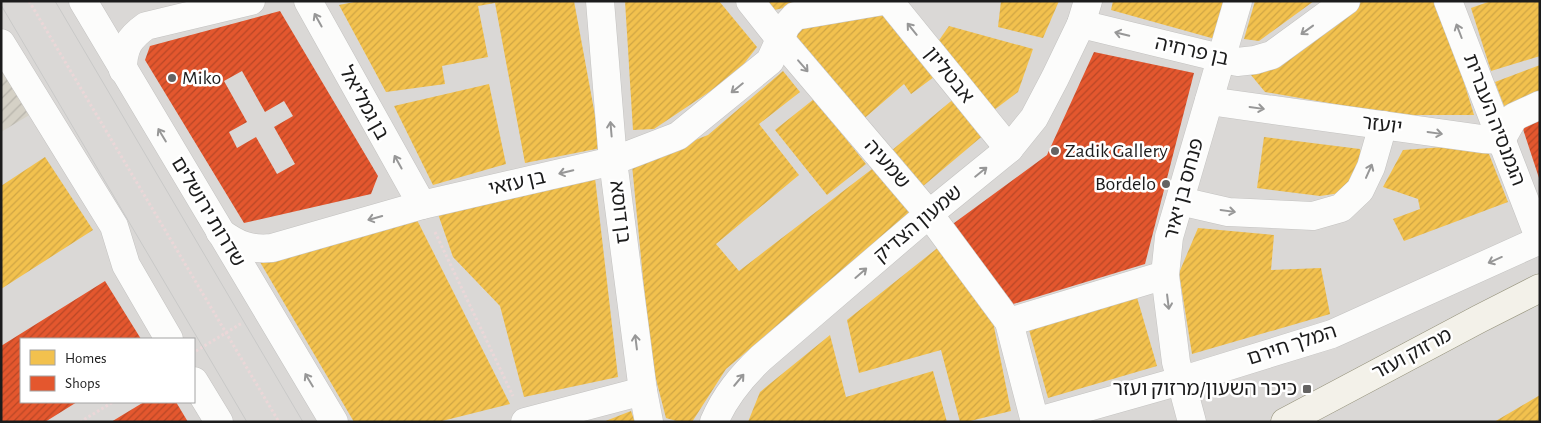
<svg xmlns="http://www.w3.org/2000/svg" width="1541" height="423" font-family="'Alegreya Sans','Noto Sans Hebrew',sans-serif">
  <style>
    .residential { fill: #dad8d6; fill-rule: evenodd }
    .construction { fill: url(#construction-furrows) }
    .homes { fill: url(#homes-hatch) }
    .shops { fill: url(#shops-hatch); fill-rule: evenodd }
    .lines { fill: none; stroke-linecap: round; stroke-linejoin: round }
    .street-casing { stroke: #c3c2c0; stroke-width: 29 }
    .secondary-casing { stroke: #96937c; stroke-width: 29 }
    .path { stroke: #ebd7d8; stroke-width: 3; stroke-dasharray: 2.5 2.5; stroke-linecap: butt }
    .street { stroke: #fcfcfb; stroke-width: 28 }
    .secondary { stroke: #f3f1e9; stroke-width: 28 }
    .tram { stroke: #c9c9c8; stroke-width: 1 }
    .oneway { stroke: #979797 }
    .poi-dot { fill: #646362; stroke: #fff; stroke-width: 2 }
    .labels { text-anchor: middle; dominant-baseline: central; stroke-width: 5; stroke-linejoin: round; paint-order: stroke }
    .street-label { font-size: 20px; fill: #1c1c1c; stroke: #fff }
    .poi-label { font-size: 20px; fill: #1c1c1c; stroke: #fff; text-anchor: start }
  </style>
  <defs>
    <pattern id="construction-furrows" width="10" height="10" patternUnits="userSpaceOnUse" patternTransform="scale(1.25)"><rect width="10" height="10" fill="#d5d1c6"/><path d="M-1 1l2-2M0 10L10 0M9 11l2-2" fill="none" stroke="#b6b3aa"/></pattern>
    <pattern id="homes-hatch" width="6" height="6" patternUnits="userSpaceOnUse" patternTransform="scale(1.25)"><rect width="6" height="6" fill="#f2c14e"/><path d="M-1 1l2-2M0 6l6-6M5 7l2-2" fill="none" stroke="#cfa544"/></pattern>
    <pattern id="shops-hatch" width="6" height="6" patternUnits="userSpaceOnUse" patternTransform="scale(1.25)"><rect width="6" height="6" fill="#e4572e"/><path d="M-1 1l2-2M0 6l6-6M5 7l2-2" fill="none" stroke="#b84726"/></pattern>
  </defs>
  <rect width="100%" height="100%" fill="#ebe8e4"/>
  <!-- residential -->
  <path class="residential" d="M1 1H1540V422H1ZM21 339H194V402H21Z"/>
  <!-- construction -->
  <polygon class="construction" points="1,55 36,111 1,132"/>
  <!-- homes -->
  <g class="homes">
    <polygon points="359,1 574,1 601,148 525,163 495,3 478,6 488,57 442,66 445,84 386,92 339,5"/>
    <polygon points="625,1 719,1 757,47 736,74 654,129 633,130"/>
    <polygon points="763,1 810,1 810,2 770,11"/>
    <polygon points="1001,1 1059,1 1043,38 998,27"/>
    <polygon points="1113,1 1226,1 1215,39 1111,10"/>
    <polygon points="1255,1 1314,1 1259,41 1244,39"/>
    <polygon points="1357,1 1434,1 1446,23 1474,115 1397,115 1265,92 1251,75"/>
    <polygon points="1491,1 1540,1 1540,56 1491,71 1471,8"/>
    <polygon points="884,14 934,77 911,94 904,84 860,122 787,36 797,26"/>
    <polygon points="949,26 1033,49 1018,92 990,113 935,46"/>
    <polygon points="1540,65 1540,92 1504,106 1495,82"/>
    <polygon points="783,71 800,92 759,124 799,175 716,244 739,271 876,166 913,211 726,369 692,422 680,422 666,418 651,360 632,165 708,135"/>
    <polygon points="489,84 506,164 433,185 394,106"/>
    <polygon points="956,97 986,133 922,187 891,151"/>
    <polygon points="814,99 866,164 827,195 775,130"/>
    <polygon points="1264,137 1360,149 1365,167 1347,192 1320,196 1257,188"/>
    <polygon points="1485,144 1508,202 1404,241 1393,219 1420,209 1418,199 1383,187 1403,150"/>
    <polygon points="45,157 93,230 1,289 1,186"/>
    <polygon points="595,178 618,377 524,397 500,306 453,257 438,214"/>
    <polygon points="416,218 510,404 438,422 354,422 260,262"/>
    <polygon points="1198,228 1274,235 1271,270 1321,268 1330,314 1192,354 1179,273"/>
    <polygon points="940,246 991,312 1011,411 966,422 960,422 941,350 859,373 847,320"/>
    <polygon points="1136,294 1157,366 1048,398 1028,326"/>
    <polygon points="830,335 846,397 933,371 947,422 748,422 760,392"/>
    <polygon points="1540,395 1540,422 1494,422"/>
    <polygon points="631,411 635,422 603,422"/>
  </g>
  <!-- shops -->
  <g class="shops">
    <path d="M280 11 378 176 371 194 244 223 145 60 150 46ZM242 71 265 112 284 101 293 116 274 127 295 164 277 174 256 137 237 148 229 132 247 122 224 81Z"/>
    <polygon points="1094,52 1194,73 1145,264 1010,305 950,226 1047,155"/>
    <polygon points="1540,114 1540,178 1539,178 1521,123"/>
    <polygon points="105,281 141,339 21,339 21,402 77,402 45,422 1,422 1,346"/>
    <polygon points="144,402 176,402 188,422 111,422"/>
  </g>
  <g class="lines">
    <!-- street casing -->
    <g class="street-casing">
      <g id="street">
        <polyline points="83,1 334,422"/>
        <polyline points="308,1 422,205"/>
        <polyline points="600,1 613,161 643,391 649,422"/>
        <polyline points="750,1 780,39 929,214 1009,322 1035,422"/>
        <polyline points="889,1 1009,149"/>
        <polyline points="1448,1 1540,240"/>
        <polyline points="1081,24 1237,62 1255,60 1272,55 1346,1"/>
        <polyline points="1,43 114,226 126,265 169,339"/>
        <path d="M123 70C123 48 129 38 146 26L251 1"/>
        <polyline points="1209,101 1482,139 1501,140 1514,117 1540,105"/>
        <polyline points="1180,201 1228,212 1313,216 1341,208 1360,190 1371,167 1383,125"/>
        <path d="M220 232C238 245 249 250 272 248L422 205 613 161 678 136 770 61 786 26 795 16 883 1"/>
        <polyline points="1009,322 1165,275"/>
        <polyline points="194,381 219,422"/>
        <polyline points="525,422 643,391"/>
        <path d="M714 422C725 396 741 377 761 358L929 214 1009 149 1034 118 1055 78 1081 24 1088 1"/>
        <polyline points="1035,422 1180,381 1332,334 1540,240"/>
        <polyline points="1192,422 1176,362 1165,275 1169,237 1238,1"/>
      </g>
    </g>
    <!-- secondary casing -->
    <g class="secondary-casing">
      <polyline id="secondary" points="1285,422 1479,319 1540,288"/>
    </g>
    <!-- path -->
    <g class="path">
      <polyline points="29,1 279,422"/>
      <polyline points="435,232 513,396"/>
      <polyline points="196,351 242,323"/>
      <polyline points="80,422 113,402"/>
    </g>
    <!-- street -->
    <use href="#street" class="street"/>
    <!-- secondary -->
    <use href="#secondary" class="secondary"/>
    <!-- tram -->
    <g class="tram">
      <polyline points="55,1 303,422"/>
      <polyline points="1,5 247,422"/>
    </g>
  </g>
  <!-- one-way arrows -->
  <defs><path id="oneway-shaft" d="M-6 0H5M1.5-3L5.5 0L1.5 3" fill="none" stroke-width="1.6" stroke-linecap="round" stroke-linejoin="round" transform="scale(1.25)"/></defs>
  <g class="oneway">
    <use href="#oneway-shaft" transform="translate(318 20) rotate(-119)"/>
    <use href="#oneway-shaft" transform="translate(912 29) rotate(-129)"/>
    <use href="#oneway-shaft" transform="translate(1307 30) rotate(144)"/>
    <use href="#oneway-shaft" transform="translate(1459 31) rotate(-111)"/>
    <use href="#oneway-shaft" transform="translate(1122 34) rotate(-166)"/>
    <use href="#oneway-shaft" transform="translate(803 66) rotate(49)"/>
    <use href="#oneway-shaft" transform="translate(737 88) rotate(141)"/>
    <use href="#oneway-shaft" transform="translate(1257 108) rotate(8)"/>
    <use href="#oneway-shaft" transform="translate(611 129) rotate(-95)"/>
    <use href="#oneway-shaft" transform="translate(1435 133) rotate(8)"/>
    <use href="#oneway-shaft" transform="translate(162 135) rotate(-121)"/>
    <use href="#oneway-shaft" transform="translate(398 162) rotate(-119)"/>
    <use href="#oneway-shaft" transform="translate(1369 171) rotate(-66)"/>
    <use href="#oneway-shaft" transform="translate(566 172) rotate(167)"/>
    <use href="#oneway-shaft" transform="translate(981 172) rotate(-39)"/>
    <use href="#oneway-shaft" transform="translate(1228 211) rotate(8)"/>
    <use href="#oneway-shaft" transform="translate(375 218) rotate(164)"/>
    <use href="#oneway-shaft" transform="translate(1495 260) rotate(156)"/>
    <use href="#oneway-shaft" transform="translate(861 273) rotate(-41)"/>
    <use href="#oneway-shaft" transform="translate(1168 302) rotate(83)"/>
    <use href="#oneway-shaft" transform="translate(636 342) rotate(-97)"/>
    <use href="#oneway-shaft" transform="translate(309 380) rotate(-121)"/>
    <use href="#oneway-shaft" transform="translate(739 380) rotate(-50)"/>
  </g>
  <!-- markers -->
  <g class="poi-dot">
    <circle cx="172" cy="78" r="5"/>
    <circle cx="1055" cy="151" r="5"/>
    <circle cx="1166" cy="184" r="5"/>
    <rect x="1302" y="384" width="10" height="10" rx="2.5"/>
  </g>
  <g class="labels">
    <!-- street labels -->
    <g class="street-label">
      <text transform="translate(1192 51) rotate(13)">בן פרחיה</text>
      <text transform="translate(949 75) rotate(51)">אבטליון</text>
      <text transform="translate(364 103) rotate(61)">בן גמליאל</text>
      <text transform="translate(1494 120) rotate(69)">הגמנסיה העברית</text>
      <text transform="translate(1382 125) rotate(8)">יועזר</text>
      <text transform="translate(887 164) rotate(49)">שמעיה</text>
      <text transform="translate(517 183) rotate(-13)">בן עזאי</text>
      <text transform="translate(1184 189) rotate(-75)">פנחס בן יאיר</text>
      <text transform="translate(208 212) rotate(59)">שדרות ירושלים</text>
      <text transform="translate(620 212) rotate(83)">בן דוסא</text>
      <text transform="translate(918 224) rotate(-40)">שמעון הצדיק</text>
      <text transform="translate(1292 345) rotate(-18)">המלך חירם</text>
      <text transform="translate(1412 354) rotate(-28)">מרזוק ועזר</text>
    </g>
    <!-- poi labels -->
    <g class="poi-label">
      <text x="182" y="78">Miko</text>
      <text x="1065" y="151">Zadik Gallery</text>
      <text x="1156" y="184" text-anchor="end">Bordelo</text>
      <text x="1297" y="389" text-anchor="end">כיכר השעון/מרזוק ועזר</text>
    </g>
  </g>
  <!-- border -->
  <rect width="1541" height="423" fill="none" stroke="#1c1c1c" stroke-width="5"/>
  <!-- legend -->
  <rect x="20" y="338" width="175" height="65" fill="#ffffff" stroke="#a4a4a4"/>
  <rect x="30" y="350" width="25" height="15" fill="#f2c14e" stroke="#a4a4a4"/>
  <text x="65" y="363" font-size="15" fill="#1c1c1c">Homes</text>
  <rect x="30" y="376" width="25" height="15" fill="#e4572e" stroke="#a4a4a4"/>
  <text x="65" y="388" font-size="15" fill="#1c1c1c">Shops</text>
</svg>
